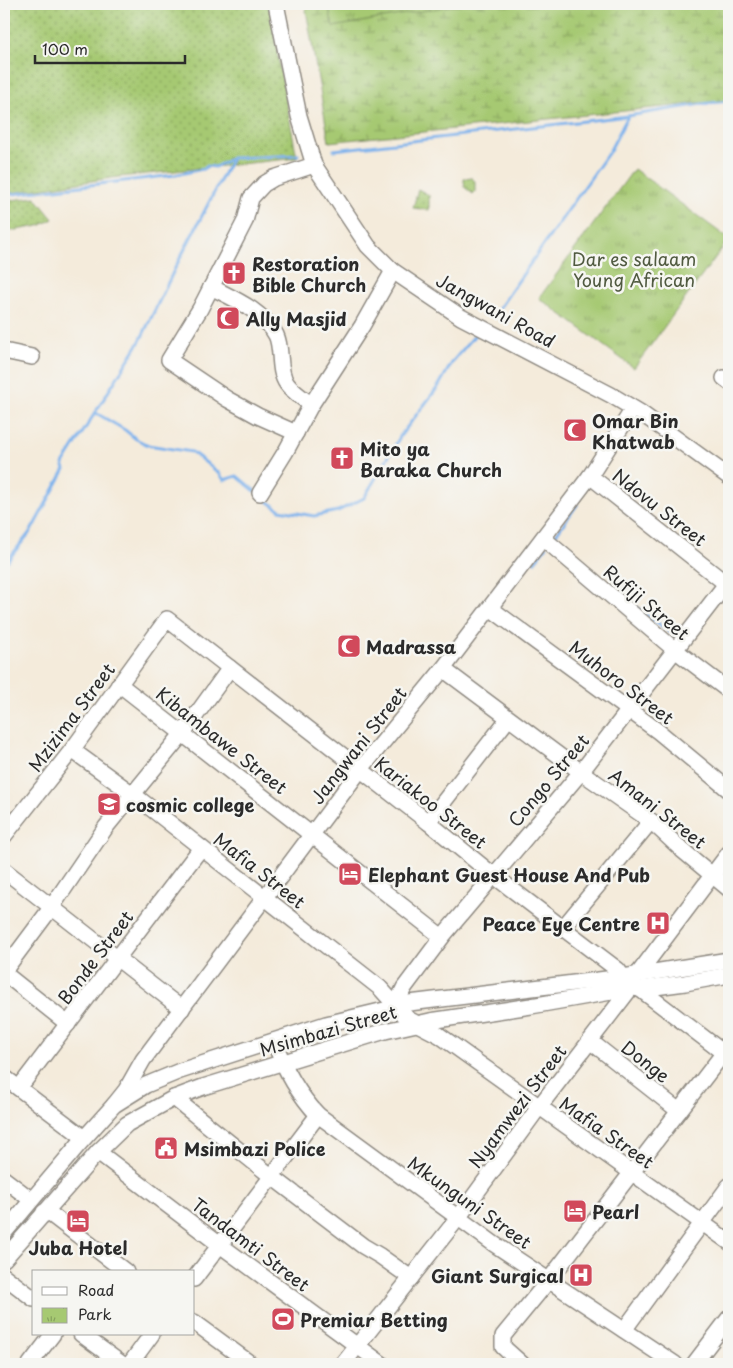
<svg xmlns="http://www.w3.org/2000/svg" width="733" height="1368" font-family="'Playpen Sans',sans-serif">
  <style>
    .grass { fill: url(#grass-dots); stroke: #687a4e }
    .wetland { fill: url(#wetland-marsh); stroke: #687a4e }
    .park { fill: url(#park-tufts); stroke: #687a4e }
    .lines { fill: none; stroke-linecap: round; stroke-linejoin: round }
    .stream { stroke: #7fb3ec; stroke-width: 3 }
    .minor-casing { stroke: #908b83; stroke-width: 18 }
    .minor { stroke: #fff; stroke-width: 15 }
    .labels { text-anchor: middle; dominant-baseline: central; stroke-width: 5; stroke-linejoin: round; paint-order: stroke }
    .park-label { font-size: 18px; fill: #505a40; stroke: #f6f6f2 }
    .poi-label { font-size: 18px; font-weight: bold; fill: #2b2b2b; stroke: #f6f6f2; text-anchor: start }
    .street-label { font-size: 18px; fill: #2b2b2b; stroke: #f6f6f2 }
  </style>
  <defs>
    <pattern id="grass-dots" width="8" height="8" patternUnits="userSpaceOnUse" patternTransform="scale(1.25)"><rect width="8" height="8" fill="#a6c972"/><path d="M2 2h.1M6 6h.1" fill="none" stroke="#87a35e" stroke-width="1.8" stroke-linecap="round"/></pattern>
    <pattern id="wetland-marsh" width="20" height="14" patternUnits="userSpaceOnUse" patternTransform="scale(1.25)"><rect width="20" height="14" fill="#a6c972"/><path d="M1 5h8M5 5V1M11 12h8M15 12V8" fill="none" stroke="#87a35e"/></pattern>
    <pattern id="park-tufts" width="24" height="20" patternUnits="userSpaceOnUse" patternTransform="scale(1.25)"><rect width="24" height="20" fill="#a6c972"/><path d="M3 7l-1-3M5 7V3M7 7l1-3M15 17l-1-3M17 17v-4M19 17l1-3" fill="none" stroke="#87a35e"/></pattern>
  </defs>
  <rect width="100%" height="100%" fill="#f6f6f2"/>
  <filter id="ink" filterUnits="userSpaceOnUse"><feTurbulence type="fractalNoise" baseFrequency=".02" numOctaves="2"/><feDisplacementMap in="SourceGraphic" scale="10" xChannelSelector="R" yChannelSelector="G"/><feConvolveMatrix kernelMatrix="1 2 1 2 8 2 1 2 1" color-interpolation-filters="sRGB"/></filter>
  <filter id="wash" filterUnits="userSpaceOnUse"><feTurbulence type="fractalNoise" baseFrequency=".0096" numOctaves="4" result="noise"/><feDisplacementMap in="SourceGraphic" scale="20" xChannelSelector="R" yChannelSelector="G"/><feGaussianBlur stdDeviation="1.12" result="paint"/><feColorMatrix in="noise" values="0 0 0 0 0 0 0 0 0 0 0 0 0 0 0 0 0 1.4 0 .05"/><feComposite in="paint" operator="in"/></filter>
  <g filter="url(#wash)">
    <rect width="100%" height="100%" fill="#f4ebdb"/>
    <!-- grass -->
    <g class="grass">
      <polygon points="4,4 270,4 277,52 297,158 118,177 4,194"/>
      <polygon points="472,178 475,181 475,192 473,194 463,186 465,185 464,182 464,179"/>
      <polygon points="418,189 429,195 429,210 413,208"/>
      <polygon points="35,197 53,219 39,226 4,232 4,201"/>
    </g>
    <!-- wetland -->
    <polygon class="wetland" points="305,4 729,4 729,100 329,142"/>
    <!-- park -->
    <g class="park">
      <polygon points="328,4 461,4 333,27"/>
      <polygon points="634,169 729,239 634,368 539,298"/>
    </g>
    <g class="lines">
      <!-- stream -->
      <g class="stream">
        <polyline points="334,150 628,116 702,104 729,101"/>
        <polyline points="4,195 175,175 203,169 207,166 215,167 232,158 298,155"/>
        <polyline points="495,314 609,152 628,116"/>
        <polyline points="96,413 125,430 136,439 148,445 192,452 219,473 224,480 237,476 255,491"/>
        <polyline points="262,497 280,510 314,516 338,511 364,498 401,435 438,387 453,361 476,334"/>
        <polyline points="552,540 577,505"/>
        <polyline points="534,562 546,547"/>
        <polyline points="4,565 31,531 65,469 63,464 140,341 176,266 232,158"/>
        <polyline points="632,604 679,639"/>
      </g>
    </g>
  </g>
  <g filter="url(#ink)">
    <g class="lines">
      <!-- minor casing -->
      <g class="minor-casing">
        <g id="minor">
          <polyline points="276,4 299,116 314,165 368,246 393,271 461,317 611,395 641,413 729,477"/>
          <path d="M211 287C234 299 262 310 276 335 283 349 277 370 287 384 293 392 303 398 311 405"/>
          <polyline points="4,351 32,357"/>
          <polyline points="724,378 729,382"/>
          <polyline points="296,433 258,416 227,399 169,360 200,309 245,221 251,198 264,184 274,178 314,165"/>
          <polyline points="590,476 729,586"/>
          <polyline points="260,493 286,451 311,405 362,326 393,271"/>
          <polyline points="543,538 675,650 729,691"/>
          <polyline points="490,608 659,732 729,790"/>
          <polyline points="443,669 581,772 651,821 682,850 729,889"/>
          <polyline points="119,684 442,937"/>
          <polyline points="72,750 134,795 380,988 408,1019 439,1035 729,1242"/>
          <polyline points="428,822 508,719"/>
          <polyline points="4,836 72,750 167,619 428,822 493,875 618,970 623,977"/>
          <polyline points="4,870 182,1009"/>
          <polyline points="562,929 651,821"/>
          <polyline points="4,971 51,908 106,827 183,733 230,668"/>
          <polyline points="4,973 68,1024"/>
          <polyline points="638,974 729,853"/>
          <polyline points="640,989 729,1057"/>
          <polyline points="401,1004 398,1000 404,988 442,937 581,772 729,580"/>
          <path d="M274 1041C284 1068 298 1094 318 1115L494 1244 675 1364"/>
          <polyline points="590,1041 679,1111"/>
          <polyline points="4,1077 78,1133"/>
          <polyline points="19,1088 201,848"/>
          <polyline points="174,1098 271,1176 363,1246 380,1256 411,1278"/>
          <polyline points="114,1105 126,1090 143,1060 360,770 443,669 590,476 633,409"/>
          <polyline points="98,1152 220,1245 382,1364"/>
          <polyline points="4,1179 29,1198"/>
          <polyline points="44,1212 49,1213 126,1272"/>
          <polyline points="4,1233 79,1144 114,1105 146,1085 180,1071 326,1024 397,1007 401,1004 623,977 729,960"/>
          <polyline points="4,1259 98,1152 127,1124 174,1098 203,1087 385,1031 430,1021 531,1006 634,988 640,989 685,983 729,975"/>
          <polyline points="4,1276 34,1299"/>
          <polyline points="194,1279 318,1115"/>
          <polyline points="194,1322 251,1364"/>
          <polyline points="624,1330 729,1186"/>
          <polyline points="81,1334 122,1364"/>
          <polyline points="30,1364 53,1334"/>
          <polyline points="130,1364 152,1334"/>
          <polyline points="343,1364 458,1218 539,1107 630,989"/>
          <polyline points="522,1364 503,1347 503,1336 549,1280 729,1046"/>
          <polyline points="694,1364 729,1318"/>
        </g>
      </g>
      <!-- minor -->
      <use href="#minor" class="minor"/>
    </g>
  </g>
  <!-- icons -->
  <defs>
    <g id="church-square" transform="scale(1.25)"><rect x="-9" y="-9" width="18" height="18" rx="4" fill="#d1495b" stroke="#f6f6f2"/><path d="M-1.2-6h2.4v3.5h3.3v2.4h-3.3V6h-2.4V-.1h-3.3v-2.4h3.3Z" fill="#fff"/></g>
    <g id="mosque-square" transform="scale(1.25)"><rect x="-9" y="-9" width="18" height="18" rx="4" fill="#d1495b" stroke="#f6f6f2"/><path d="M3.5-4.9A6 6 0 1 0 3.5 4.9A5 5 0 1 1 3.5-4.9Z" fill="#fff"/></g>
    <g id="university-square" transform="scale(1.25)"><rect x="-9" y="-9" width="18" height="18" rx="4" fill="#d1495b" stroke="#f6f6f2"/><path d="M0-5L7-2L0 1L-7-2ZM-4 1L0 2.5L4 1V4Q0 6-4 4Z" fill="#fff"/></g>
    <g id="hotel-square" transform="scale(1.25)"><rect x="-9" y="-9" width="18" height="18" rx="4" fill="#d1495b" stroke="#f6f6f2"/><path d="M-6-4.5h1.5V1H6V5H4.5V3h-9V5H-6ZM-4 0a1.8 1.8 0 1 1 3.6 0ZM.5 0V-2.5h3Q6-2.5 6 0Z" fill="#fff"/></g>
    <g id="hospital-square" transform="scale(1.25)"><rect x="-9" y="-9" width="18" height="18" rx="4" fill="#d1495b" stroke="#f6f6f2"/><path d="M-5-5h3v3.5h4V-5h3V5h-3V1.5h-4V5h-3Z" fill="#fff"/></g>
    <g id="civic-square" transform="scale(1.25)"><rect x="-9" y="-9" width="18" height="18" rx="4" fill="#d1495b" stroke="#f6f6f2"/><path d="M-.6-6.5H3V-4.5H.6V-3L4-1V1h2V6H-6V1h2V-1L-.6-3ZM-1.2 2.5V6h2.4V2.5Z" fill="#fff"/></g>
    <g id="stadium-square" transform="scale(1.25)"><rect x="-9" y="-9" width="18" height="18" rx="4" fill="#d1495b" stroke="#f6f6f2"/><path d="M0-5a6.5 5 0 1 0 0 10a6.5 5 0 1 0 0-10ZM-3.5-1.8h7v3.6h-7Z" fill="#fff"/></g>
  </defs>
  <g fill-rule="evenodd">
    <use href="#church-square" x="234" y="273"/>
    <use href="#mosque-square" x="228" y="318"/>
    <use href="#mosque-square" x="575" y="430"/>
    <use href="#church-square" x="342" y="458"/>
    <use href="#mosque-square" x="349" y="646"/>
    <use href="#university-square" x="109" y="804"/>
    <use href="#hotel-square" x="350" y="874"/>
    <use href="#hospital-square" x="658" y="923"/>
    <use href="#civic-square" x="166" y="1148"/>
    <use href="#hotel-square" x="575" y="1211"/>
    <use href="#hotel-square" x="78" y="1221"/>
    <use href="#hospital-square" x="581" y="1275"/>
    <use href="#stadium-square" x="283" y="1319"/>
  </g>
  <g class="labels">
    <!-- park labels -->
    <g class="park-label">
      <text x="634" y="258">Dar es salaam<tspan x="634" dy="21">Young African</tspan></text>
    </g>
    <!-- poi labels -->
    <g class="poi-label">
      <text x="252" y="263">Restoration<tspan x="252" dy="21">Bible Church</tspan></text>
      <text x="246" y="318">Ally Masjid</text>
      <text x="592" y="420">Omar Bin<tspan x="592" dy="21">Khatwab</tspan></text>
      <text x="360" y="448">Mito ya<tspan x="360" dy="21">Baraka Church</tspan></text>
      <text x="366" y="646">Madrassa</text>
      <text x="126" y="804">cosmic college</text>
      <text x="368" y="874">Elephant Guest House And Pub</text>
      <text x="640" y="923" text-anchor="end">Peace Eye Centre</text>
      <text x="184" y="1148">Msimbazi Police</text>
      <text x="592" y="1211">Pearl</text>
      <text x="78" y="1247" text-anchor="middle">Juba Hotel</text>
      <text x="564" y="1275" text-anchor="end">Giant Surgical</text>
      <text x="300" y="1319">Premiar Betting</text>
    </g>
    <!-- street labels -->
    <g class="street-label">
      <text transform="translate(496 310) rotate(29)">Jangwani Road</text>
      <text transform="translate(660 507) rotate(38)">Ndovu Street</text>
      <text transform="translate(647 602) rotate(40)">Rufiji Street</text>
      <text transform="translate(622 682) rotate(37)">Muhoro Street</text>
      <text transform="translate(71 717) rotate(-53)">Mzizima Street</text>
      <text transform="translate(222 740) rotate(38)">Kibambawe Street</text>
      <text transform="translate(358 745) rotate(-52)">Jangwani Street</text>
      <text transform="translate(548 780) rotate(-50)">Congo Street</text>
      <text transform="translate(431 802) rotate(38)">Kariakoo Street</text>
      <text transform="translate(658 808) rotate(38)">Amani Street</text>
      <text transform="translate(260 870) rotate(38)">Mafia Street</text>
      <text transform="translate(95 957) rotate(-53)">Bonde Street</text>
      <text transform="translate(328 1030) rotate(-16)">Msimbazi Street</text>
      <text transform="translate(646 1061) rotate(38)">Donge</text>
      <text transform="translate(517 1106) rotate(-53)">Nyamwezi Street</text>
      <text transform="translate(607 1132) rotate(35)">Mafia Street</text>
      <text transform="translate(470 1202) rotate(35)">Mkunguni Street</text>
      <text transform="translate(251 1244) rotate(37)">Tandamti Street</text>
    </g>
  </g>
  <!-- margin -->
  <rect width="733" height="1368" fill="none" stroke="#f6f6f2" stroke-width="20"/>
  <!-- legend -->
  <rect x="32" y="1270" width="162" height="65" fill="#f6f6f2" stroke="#a5a5a2"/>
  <rect x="42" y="1287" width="25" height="8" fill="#ffffff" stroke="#a5a5a2"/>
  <text x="78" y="1296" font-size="15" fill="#2b2b2b">Road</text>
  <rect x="42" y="1308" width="25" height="15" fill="url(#park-tufts)" stroke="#a5a5a2"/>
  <text x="78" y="1320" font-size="15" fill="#2b2b2b">Park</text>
  <!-- scale -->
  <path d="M35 55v8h150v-8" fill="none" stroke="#2b2b2b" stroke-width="2.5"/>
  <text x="42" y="55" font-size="15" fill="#2b2b2b" stroke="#f6f6f2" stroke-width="4" paint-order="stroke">100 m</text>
</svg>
